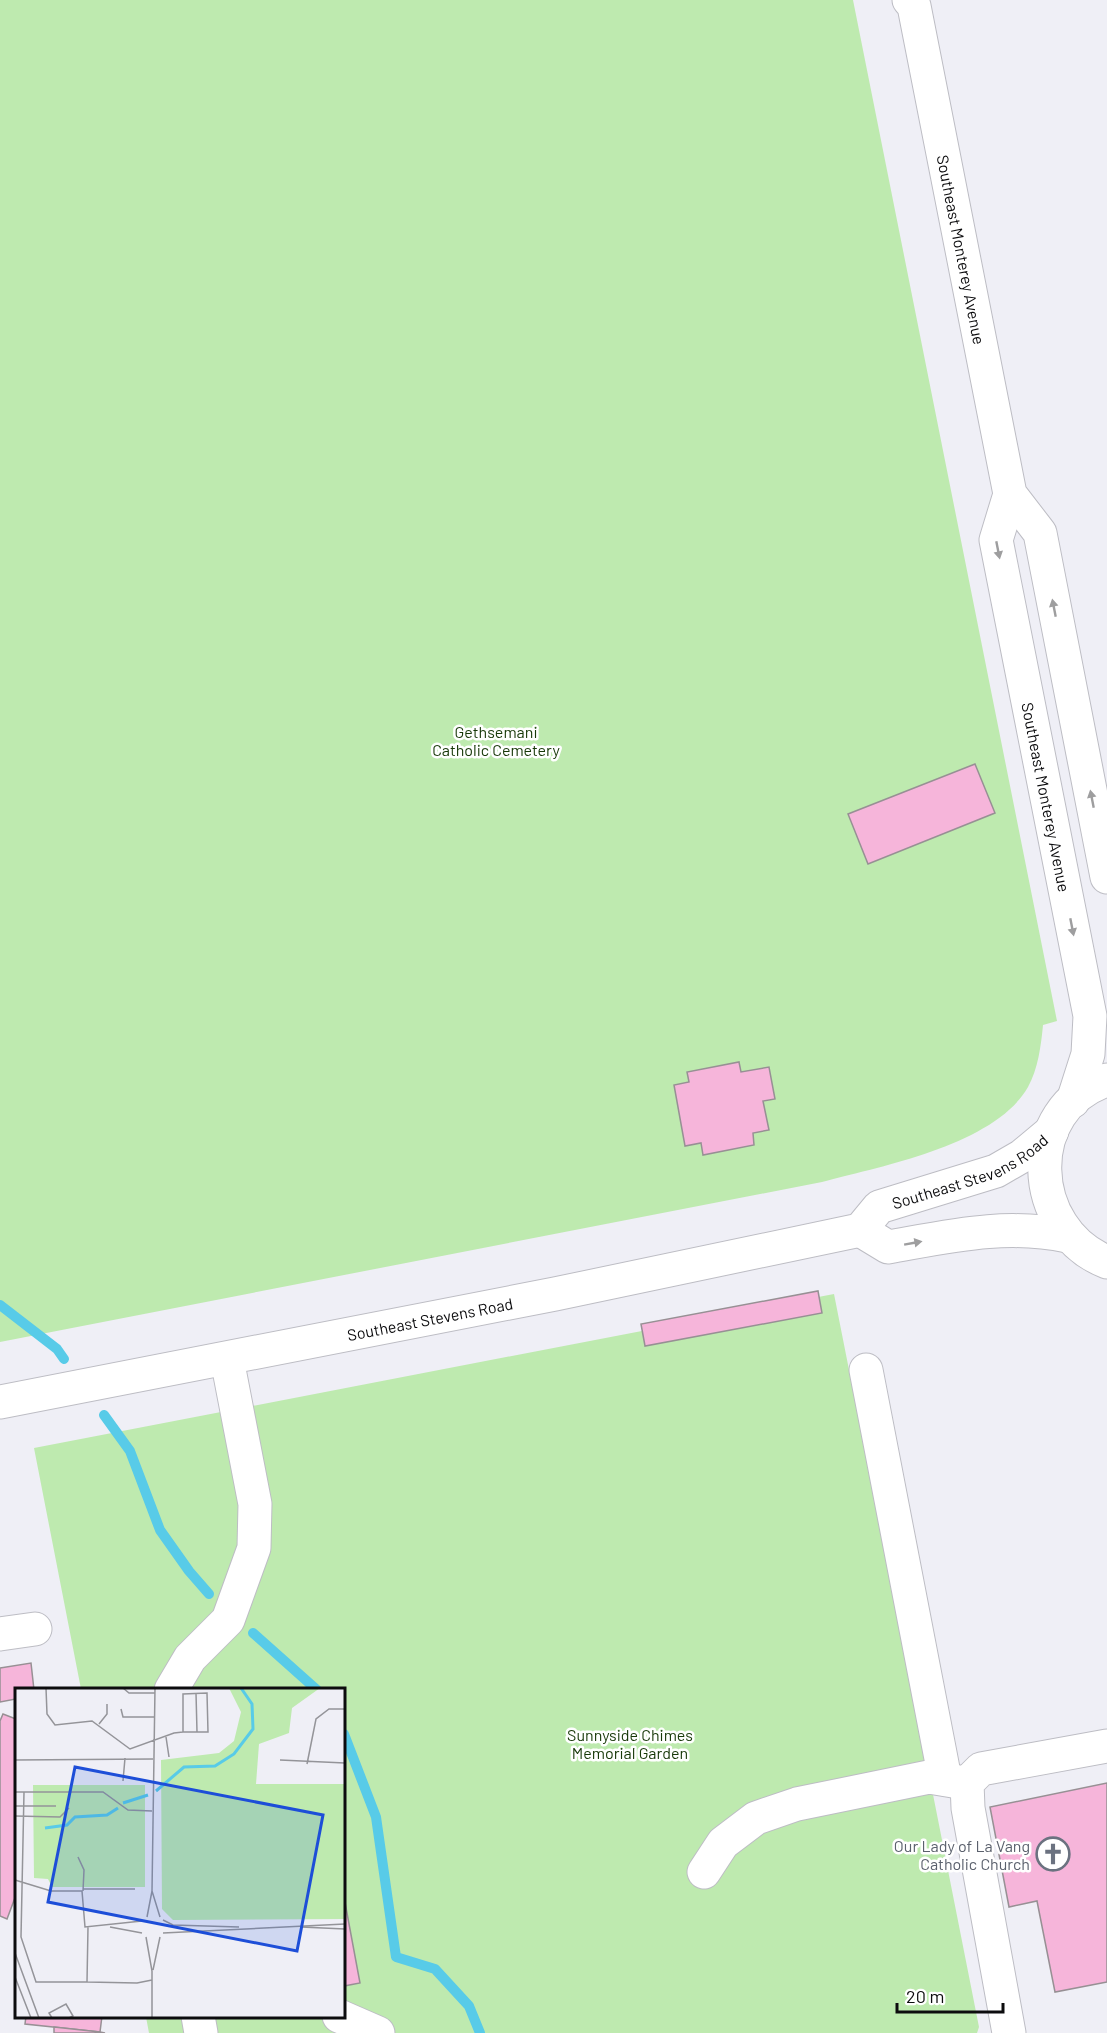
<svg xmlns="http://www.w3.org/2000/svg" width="1107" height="2033" font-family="Barlow,sans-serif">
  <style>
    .green { fill: #beeaaf }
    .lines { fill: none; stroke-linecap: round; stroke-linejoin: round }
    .stream { stroke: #58cbe8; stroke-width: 10 }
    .building { fill: #f6b5da; stroke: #979094; stroke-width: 1.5 }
    .minor-casing { stroke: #bdbdc4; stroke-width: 35 }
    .minor { stroke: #fff; stroke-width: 33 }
    .oneway { fill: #9e9e9f }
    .labels { text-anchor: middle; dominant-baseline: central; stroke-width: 5; stroke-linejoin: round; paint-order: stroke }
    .street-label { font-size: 16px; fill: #0c0c0e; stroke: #fff }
    .park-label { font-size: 16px; fill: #173808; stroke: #fff }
    .worship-label { font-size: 16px; fill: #5b616d; stroke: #fff; text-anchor: end }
    .inset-river { fill: none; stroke: #58cbe8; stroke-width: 3 }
    .inset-road { fill: none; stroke: #949499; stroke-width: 1.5 }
    .view { fill: #1d4ed8; fill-opacity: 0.15; stroke: #1d4ed8; stroke-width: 3 }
    .inset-edge { fill: none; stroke: #0c0c0e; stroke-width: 3 }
  </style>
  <rect width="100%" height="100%" fill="#efeff6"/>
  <!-- green -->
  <g class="green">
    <path d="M0 0H853L1057 1021 1043 1025C1041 1046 1038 1069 1028 1087 995 1145 881 1166 822 1182L0 1342Z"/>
    <polygon points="834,1294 979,2027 977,2033 149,2033 146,2017 344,2016 344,1690 81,1689 34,1448"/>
  </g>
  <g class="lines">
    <!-- stream -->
    <g class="stream">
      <polyline points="0,1305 57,1349 64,1359"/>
      <polyline points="104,1415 130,1451 160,1530 189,1571 209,1594"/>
      <polyline points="253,1633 317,1690"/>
      <polyline points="344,1734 376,1817 396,1957 435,1969 469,2006 480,2033"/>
    </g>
  </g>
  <!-- building -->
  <g class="building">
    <polygon points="975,764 995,813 868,864 848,814"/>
    <polygon points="739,1062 741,1072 769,1067 775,1099 763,1101 769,1130 753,1133 754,1145 703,1155 701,1143 685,1146 674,1085 689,1082 687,1072"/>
    <polygon points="818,1291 822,1313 645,1346 641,1324"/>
    <polygon points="31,1663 34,1690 16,1690 16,1699 0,1702 0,1668"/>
    <polygon points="3,1714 16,1719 16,1895 7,1919 0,1916 0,1721"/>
    <polygon points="1107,1783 1107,1982 1055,1992 1037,1901 1009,1907 990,1807"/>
    <polygon points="344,1897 360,1983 344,1986"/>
    <polygon points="26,2016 102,2016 100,2032 25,2024"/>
    <polygon points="54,2027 100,2032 105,2033 54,2033"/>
  </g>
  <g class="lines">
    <!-- minor casing -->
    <g class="minor-casing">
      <g id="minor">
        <path id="s1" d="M909 0 914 6 1010 494 1040 533 1107 877"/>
        <path id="s2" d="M1010 494 996 540 1090 1016 1088 1054 1073 1101"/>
        <path d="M1107 1080C1021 1108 1027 1230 1107 1262"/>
        <path d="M860 1230 888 1247C951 1236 1005 1223 1068 1236"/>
        <polyline points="866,1370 945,1779"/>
        <path id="s3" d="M0 1402 555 1294 860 1230 879 1207 996 1171 1022 1156 1052 1131"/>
        <polyline points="0,1634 35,1629"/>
        <polyline points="171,1690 190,1658 228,1620 254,1548 255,1504 227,1359"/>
        <polyline points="704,1872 723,1843 756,1818 797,1804 929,1777 965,1783"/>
        <polyline points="198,2016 201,2033"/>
        <polyline points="339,2016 378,2033"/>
        <polyline points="1009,2033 968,1808 967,1783 981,1769 1107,1746"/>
      </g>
    </g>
    <!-- minor -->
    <use href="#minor" class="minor"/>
  </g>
  <!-- one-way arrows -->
  <defs><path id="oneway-solid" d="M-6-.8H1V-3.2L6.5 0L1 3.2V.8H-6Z" transform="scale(1.5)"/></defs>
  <g class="oneway">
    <use href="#oneway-solid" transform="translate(998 550) rotate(79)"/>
    <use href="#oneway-solid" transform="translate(1054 608) rotate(-101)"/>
    <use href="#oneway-solid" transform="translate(1092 799) rotate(-101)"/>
    <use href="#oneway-solid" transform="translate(1072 927) rotate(79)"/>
    <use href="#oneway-solid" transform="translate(913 1243) rotate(-10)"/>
  </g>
  <!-- icons -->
  <defs>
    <g id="church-ring" transform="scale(1.725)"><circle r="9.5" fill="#fff" stroke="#6b7280" stroke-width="1.5"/><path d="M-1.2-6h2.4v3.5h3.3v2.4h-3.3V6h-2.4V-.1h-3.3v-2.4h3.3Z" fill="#6b7280"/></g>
  </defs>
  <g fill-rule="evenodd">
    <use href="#church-ring" x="1053" y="1854"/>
  </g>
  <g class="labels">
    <!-- street labels -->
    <g class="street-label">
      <text stroke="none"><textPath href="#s1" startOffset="256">Southeast Monterey Avenue</textPath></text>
      <text stroke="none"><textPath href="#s2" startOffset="310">Southeast Monterey Avenue</textPath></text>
      <text stroke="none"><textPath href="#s3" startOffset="1005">Southeast Stevens Road</textPath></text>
      <text stroke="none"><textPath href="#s3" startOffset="438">Southeast Stevens Road</textPath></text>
    </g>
    <!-- park labels -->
    <g class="park-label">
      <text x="496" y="731">Gethsemani<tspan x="496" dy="18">Catholic Cemetery</tspan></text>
      <text x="630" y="1734">Sunnyside Chimes<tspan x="630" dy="18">Memorial Garden</tspan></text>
    </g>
    <!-- worship labels -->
    <g class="worship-label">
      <text x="1030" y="1845">Our Lady of La Vang<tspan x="1030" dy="18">Catholic Church</tspan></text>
    </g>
  </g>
  <!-- overview -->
  <g transform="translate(15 1688)">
    <rect width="330" height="330" fill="#efeff6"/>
    <path d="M214 0H305L277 20 274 45 244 56 241 96H330V231L158 232 147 221 146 72 204 65 219 53 226 24ZM18 97H130V199H37L33 191 19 190Z" fill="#beeaaf"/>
    <path class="inset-river" d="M141 103 169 79 200 78 219 66 238 41 237 16 226 0M108 115 133 107M30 140 52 137 60 129 92 127 103 120"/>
    <path class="inset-road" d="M31 0 32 26 40 37 77 33 115 61 159 45 168 44H193L192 5 168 6V44M108 0 114 5H140M140 0 137 203 145 229M181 5 182 44M106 21 108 29H139M84 36 92 26V16M151 49 154 69M0 72 138 71M265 72 330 75M292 76 301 31 314 21H330M108 93 110 70M0 104H88L113 122 137 123M9 104 6 249 21 294H72L73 239M0 118H41M0 128 45 129 54 120M63 169 69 182 68 203M0 192 36 203H67L70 239 127 233M68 201H120M132 229 137 203M148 232 158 237 224 239M95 239 127 245M286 239 330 241M148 245 330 236M131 249 137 283V330M0 265 24 330M138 282 145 249M0 289 16 330M72 294 122 295 137 292M37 330 34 325 51 316 58 328 54 330"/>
    <path class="view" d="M60 79 308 127 282 263 33 214Z"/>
    <rect width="330" height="330" class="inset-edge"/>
  </g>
  <!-- scale -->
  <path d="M897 2003v9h106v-9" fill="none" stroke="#0c0c0e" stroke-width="3"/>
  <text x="906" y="2003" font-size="18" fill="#0c0c0e" stroke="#ffffff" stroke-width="4.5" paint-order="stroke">20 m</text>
</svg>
